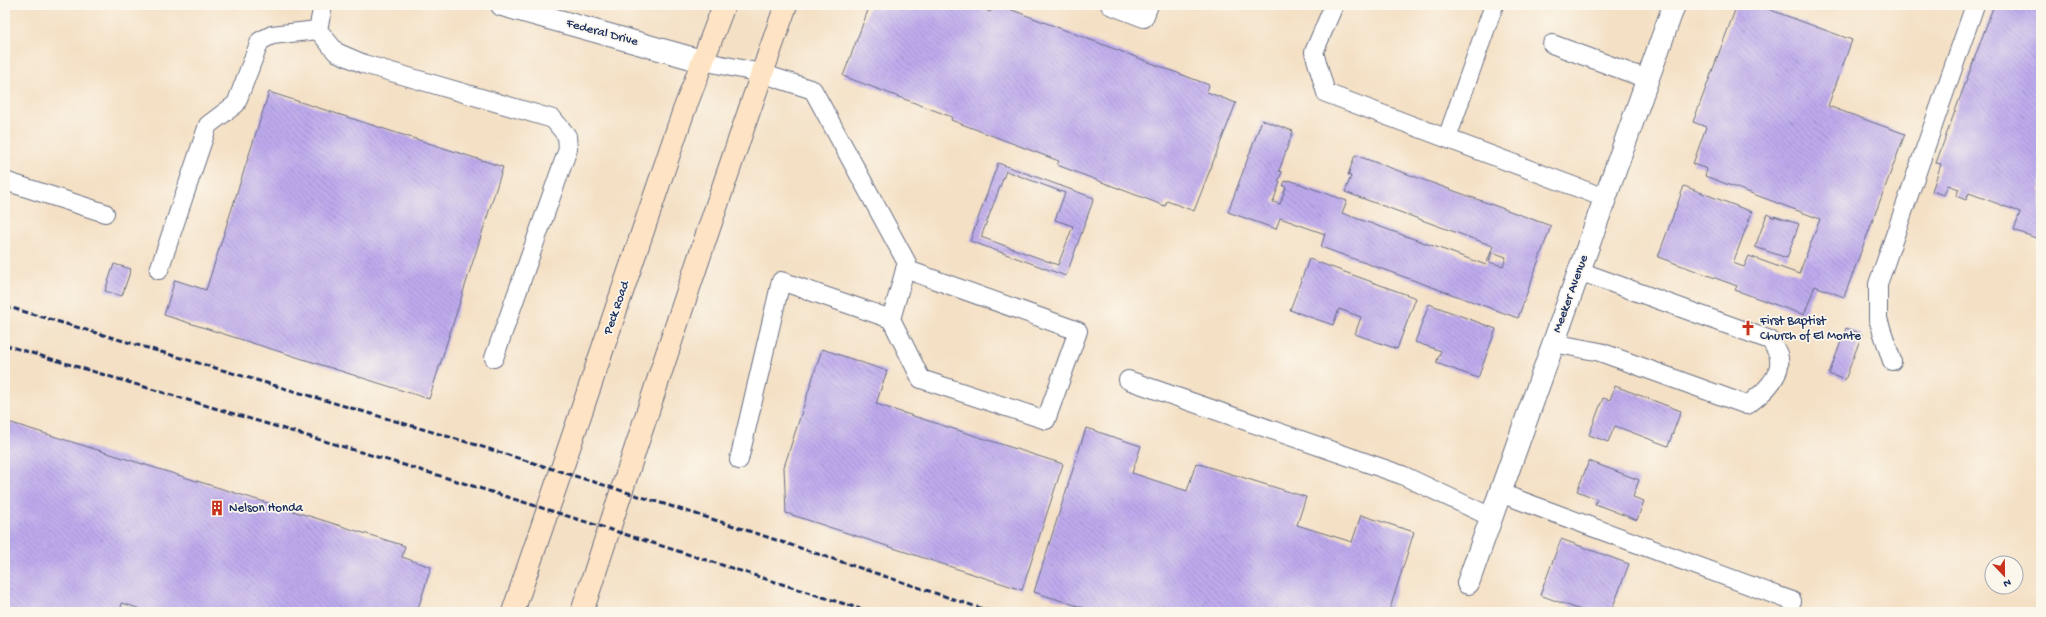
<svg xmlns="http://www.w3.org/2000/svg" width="2046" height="617" font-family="'Gochi Hand',sans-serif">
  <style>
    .building { fill: url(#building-back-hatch); fill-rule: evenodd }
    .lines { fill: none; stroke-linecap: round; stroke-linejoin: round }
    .lane-casing { stroke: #676d82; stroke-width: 20 }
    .street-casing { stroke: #676d82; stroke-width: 24 }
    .secondary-casing { stroke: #676d82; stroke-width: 24 }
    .lane { stroke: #fff; stroke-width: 18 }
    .street { stroke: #fff; stroke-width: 22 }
    .secondary { stroke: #fee4c5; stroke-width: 22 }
    .rail { stroke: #1b2f5e; stroke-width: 3; stroke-dasharray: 6 3; stroke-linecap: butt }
    .labels { text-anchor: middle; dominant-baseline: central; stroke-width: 3.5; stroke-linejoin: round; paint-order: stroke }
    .street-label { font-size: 13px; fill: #1b2f5e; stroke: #fbf7ec }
    .poi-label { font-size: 13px; fill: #1b2f5e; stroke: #fbf7ec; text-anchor: start }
  </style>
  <defs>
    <pattern id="building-back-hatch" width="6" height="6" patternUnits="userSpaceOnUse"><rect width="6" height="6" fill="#beaaed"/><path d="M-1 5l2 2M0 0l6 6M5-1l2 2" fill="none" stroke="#9a8bc3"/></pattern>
  </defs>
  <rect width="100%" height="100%" fill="#fbf7ec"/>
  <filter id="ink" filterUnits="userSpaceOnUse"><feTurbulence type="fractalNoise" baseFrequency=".025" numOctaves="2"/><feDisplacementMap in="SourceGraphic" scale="8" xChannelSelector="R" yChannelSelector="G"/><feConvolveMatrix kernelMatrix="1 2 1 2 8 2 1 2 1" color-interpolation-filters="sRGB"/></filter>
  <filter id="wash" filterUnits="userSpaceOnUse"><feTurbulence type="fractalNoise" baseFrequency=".012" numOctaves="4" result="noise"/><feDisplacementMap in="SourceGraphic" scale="16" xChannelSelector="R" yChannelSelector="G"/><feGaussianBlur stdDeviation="0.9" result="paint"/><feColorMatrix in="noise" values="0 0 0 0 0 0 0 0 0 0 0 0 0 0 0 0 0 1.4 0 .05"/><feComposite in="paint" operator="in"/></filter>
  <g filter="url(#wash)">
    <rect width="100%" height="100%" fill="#f4e0c5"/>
    <g id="blocks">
      <!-- building -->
      <g class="building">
        <polygon points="870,5 973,5 990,12 993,5 999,5 1209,85 1207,92 1236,103 1194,211 1167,201 1165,206 1057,165 1059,161 951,120 952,117 843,76"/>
        <polygon points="1737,5 1757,5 1852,40 1828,106 1905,134 1844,297 1815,286 1804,315 1735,290 1737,286 1658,257 1684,186 1752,212 1733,263 1744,267 1749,256 1799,274 1820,219 1705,176 1707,169 1693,164 1706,127 1693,122"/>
        <polygon points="1994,5 2041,5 2041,240 2014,230 2020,212 1969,193 1966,200 1956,196 1959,189 1948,185 1944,195 1932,191 1941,164 1936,163"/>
        <polygon points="269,92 503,167 429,399 164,315 175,280 206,290"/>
        <path d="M1262 120 1293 131 1279 171 1282 172 1278 182H1280L1273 202 1280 204 1286 187 1283 186 1285 181 1288 182 1289 180 1347 201 1342 213 1486 265 1493 246 1345 192 1351 176 1348 175 1355 155 1551 226 1518 318 1321 247 1325 234 1280 218 1276 229 1228 212ZM1492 252 1506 257 1503 266 1489 262Z"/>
        <path d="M998 163 1094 198 1066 276 970 241ZM1006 171 1065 193 1055 220 1073 226 1058 265 981 237Z"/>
        <polygon points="1767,214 1774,218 1774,216 1799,224 1787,258 1755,247"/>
        <polygon points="1309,259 1416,298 1397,349 1355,334 1361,317 1339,309 1333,325 1290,310"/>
        <polygon points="114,264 131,269 122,296 105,291"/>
        <polygon points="1429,304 1496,329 1478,378 1436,363 1441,351 1415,342"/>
        <polygon points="1846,328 1862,334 1845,380 1829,374"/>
        <polygon points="822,349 887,371 876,404 1063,464 1022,590 786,513 784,467"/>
        <polygon points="1615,386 1681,411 1668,446 1615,426 1608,442 1589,435 1603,398 1610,400"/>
        <polygon points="5,421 405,546 402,557 431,567 417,612 150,612 122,603 120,612 5,612"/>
        <polygon points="1086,428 1141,446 1132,473 1187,491 1196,463 1306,497 1297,525 1352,542 1361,515 1414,532 1389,612 1097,612 1034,592"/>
        <polygon points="1589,461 1639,480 1633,497 1644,501 1637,520 1595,504 1597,499 1577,491"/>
        <polygon points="1561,539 1629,564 1611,612 1586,612 1540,595"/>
      </g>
    </g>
  </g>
  <g filter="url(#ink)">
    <use href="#blocks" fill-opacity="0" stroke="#676d82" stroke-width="1"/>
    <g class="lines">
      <!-- lane casing -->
      <g class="lane-casing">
        <g id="lane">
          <polyline points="323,5 318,30 336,52 364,64 553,119 567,136 568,149 494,358"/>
          <polyline points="1110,5 1144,18 1149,5"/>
          <polyline points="1334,5 1314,52 1326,93 1605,198"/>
          <polyline points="1552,44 1647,79"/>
          <polyline points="702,61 761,73 813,90 907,263 891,319 781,281 739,460"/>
          <polyline points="1447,138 1494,5"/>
          <polyline points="5,181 105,213"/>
          <polyline points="159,270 208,125 236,104 260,41 272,35 318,30"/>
          <polyline points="891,319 921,379 1046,420 1078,331 905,269"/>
          <path d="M1553 343 1600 352 1747 405C1761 395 1785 375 1778 354 1776 349 1773 345 1770 340L1579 271"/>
          <polyline points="1892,361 1878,319 1878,284 1975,5"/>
          <polyline points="1128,380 1402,475 1491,517"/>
          <polyline points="1500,493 1792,601"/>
        </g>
      </g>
      <!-- street casing -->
      <g class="street-casing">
        <g id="street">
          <polyline points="502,5 702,61"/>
          <polyline points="1468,583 1674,5"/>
        </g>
      </g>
      <!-- secondary casing -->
      <g class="secondary-casing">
        <g id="secondary">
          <polyline points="513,612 683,113 724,5"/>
          <path d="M582 612C648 409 715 206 786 5"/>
        </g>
      </g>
      <!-- lane -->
      <use href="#lane" class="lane"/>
      <!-- street -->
      <use href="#street" class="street"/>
      <!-- secondary -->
      <use href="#secondary" class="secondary"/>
      <!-- rail -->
      <g class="rail">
        <polyline points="5,306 470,443 734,526 992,612"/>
        <polyline points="5,345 457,481 870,612"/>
      </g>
    </g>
  </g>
  <!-- icons -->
  <defs>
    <g id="church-bare" transform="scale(1.2)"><path d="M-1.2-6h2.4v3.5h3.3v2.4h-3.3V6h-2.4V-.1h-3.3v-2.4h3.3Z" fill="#c8321e" stroke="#fbf7ec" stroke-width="2.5" paint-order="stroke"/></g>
    <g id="building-bare" transform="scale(1.2)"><path d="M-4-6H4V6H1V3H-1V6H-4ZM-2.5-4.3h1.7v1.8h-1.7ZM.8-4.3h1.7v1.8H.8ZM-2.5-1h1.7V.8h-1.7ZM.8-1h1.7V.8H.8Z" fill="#c8321e" stroke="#fbf7ec" stroke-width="2.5" paint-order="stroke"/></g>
  </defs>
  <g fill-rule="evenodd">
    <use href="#church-bare" x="1748" y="328"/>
    <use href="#building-bare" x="217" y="508"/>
  </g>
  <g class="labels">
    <!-- street labels -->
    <g class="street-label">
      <text transform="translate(602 33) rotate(15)">Federal Drive</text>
      <text transform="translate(1571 294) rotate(-70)">Meeker Avenue</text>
      <text transform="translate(617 308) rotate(-71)">Peck Road</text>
    </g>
    <!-- poi labels -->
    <g class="poi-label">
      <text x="1760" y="321">First Baptist<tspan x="1760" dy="15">Church of El Monte</tspan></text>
      <text x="229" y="508">Nelson Honda</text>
    </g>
  </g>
  <!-- margin -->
  <rect width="2046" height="617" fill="none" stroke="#fbf7ec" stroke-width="20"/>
  <!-- north arrow -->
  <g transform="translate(2004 575) rotate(158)"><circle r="19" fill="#fbf7ec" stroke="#a1a7b3"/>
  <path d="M0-3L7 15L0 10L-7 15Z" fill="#c8321e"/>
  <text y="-6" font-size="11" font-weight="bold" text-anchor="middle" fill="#1b2f5e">N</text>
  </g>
</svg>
